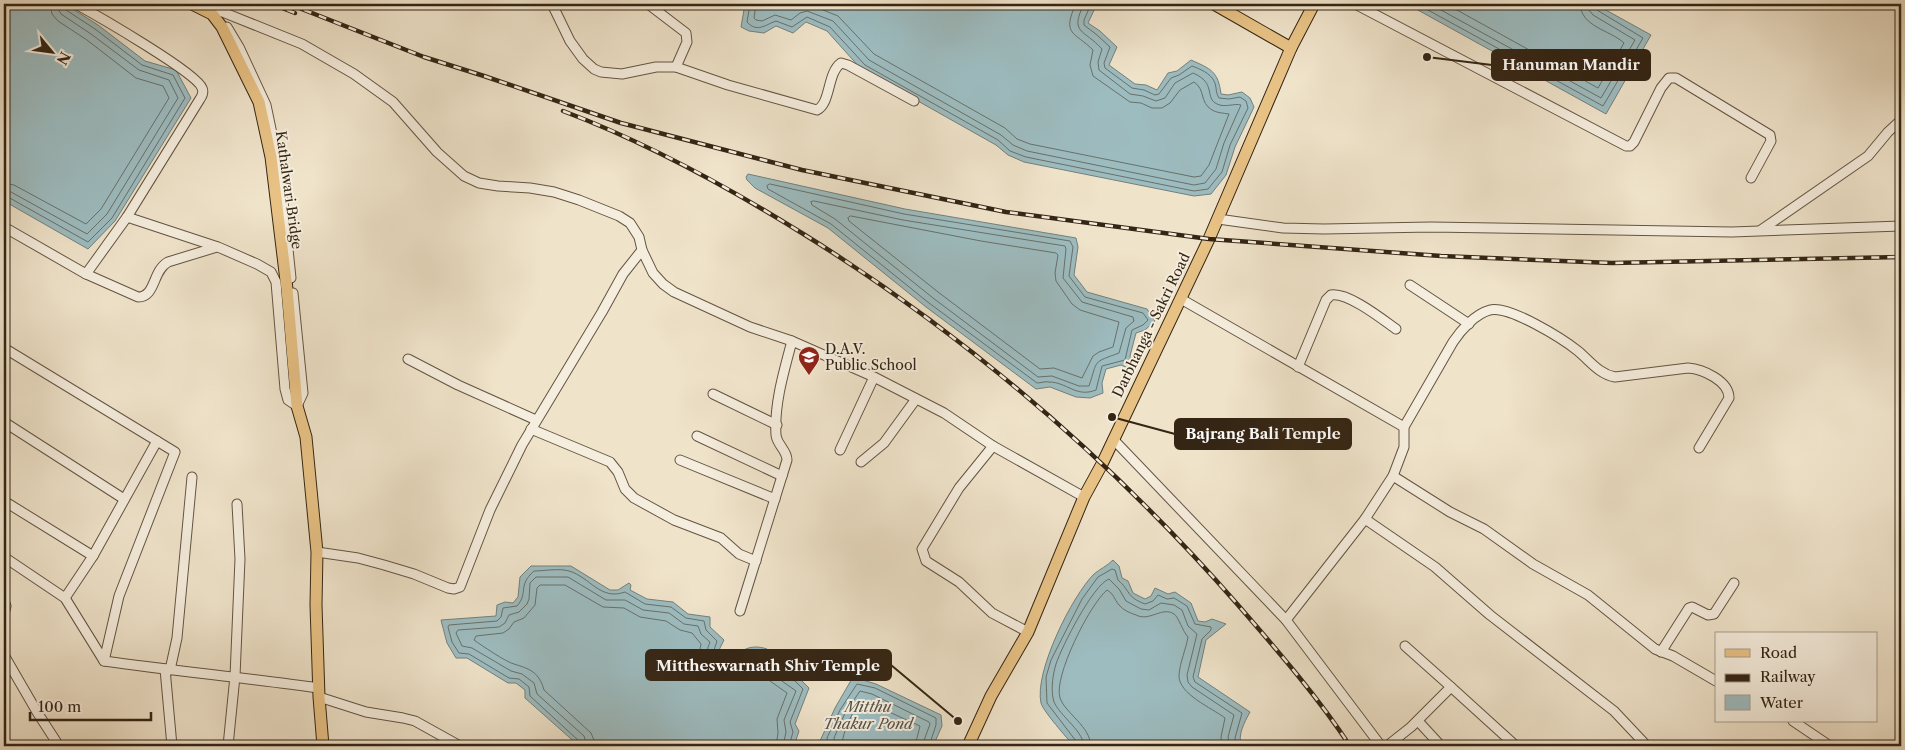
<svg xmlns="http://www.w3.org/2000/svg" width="1905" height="750" font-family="'Libre Caslon Text',serif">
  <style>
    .water { fill: #9dbcc0; stroke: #73807b }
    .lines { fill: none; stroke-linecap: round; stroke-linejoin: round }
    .shore { stroke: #68706a; stroke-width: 1 }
    .minor-casing { stroke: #635442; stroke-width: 11 }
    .major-casing { stroke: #342514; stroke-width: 13 }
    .minor { stroke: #f5eddd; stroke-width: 9 }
    .major { stroke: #e8c285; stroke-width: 11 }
    .rail-casing { stroke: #342514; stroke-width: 4.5 }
    .rail { stroke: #f5eddd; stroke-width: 2.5; stroke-dasharray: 8; stroke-linecap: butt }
    .labels { text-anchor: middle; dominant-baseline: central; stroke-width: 4; stroke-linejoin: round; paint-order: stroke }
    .street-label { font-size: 14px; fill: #342514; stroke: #f5eddd }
    .poi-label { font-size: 14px; fill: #342514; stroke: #f5eddd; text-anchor: start }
    .water-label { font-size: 15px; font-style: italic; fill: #545248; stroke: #f5eddd }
    .leader { fill: none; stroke: #342514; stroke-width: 2 }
    .callout-dot { fill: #342514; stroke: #f5eddd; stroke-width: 2 }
    .callout { fill: #342514; stroke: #342514; stroke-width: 2 }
    .callout-label { font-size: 15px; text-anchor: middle; font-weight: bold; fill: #fff }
  </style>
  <rect width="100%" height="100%" fill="#efe3ca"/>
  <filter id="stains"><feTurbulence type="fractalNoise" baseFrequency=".004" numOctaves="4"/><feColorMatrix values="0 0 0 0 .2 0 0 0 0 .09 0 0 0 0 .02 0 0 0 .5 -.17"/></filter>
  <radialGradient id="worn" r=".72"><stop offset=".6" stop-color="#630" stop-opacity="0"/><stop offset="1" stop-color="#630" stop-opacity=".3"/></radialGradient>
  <!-- water -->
  <g class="water">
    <polygon points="4,4 65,4 98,25 145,61 176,70 191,98 115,221 88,249 4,201"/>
    <path d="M745 4H1097L1088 23 1100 31 1117 47 1109 65 1135 84 1146 85 1157 90 1168 73 1177 71 1191 60C1211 69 1218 71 1221 94L1228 95 1242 92 1250 98 1254 107 1235 147 1226 175 1211 194 1194 196 1024 162 1008 155 996 145 861 69 827 31 806 22 793 33 776 26 764 33 749 31 741 27Z"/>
    <polygon points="1407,4 1595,4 1651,35 1606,114"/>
    <polygon points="748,174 905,209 1076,238 1078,247 1074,275 1087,292 1147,309 1155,321 1145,330 1136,333 1130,356 1132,370 1121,365 1106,369 1102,383 1103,393 1090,398 1076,397 1050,387 1036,389 926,307 828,228 755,188 747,180 746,177"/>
    <path d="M1113 560 1119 566 1122 578 1128 581 1133 593 1145 599 1151 596 1155 588 1168 594 1175 592 1191 603 1198 621 1205 622 1212 619 1226 624 1206 640 1198 677 1250 712C1244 723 1238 734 1241 746H1074C1067 738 1043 711 1041 703 1034 672 1072 596 1094 574 1100 569 1107 566 1113 560Z"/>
    <path d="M531 566H571L610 590H618L629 583 631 585 630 590 647 599 673 602 688 614 710 617V627L724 640 718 652 731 658C743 649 752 644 767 649L773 660 798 677 809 688 795 724 799 731 794 746H579L525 698V690L516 683H508L467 658H456L447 643 441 620 496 616 497 605 505 602 513 603 518 597 520 577Z"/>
    <polygon points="853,677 876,684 941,715 942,726 933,746 825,746 820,741 835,708"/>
  </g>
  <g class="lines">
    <!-- shore -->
    <g class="shore">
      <path d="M750 4 747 22C757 33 765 25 776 21L792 27 807 17 830 27 865 65 998 140 1010 151 1026 157 1194 191 1208 189 1222 172 1230 145 1248 108 1246 101 1240 97 1229 99 1219 98C1215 92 1217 86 1214 81 1210 73 1200 69 1192 66L1179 75 1171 78 1159 94 1155 95 1144 90 1132 88 1105 68 1104 63 1110 47 1097 35 1084 25V20L1091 4"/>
      <path d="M756 4 754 18 756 20 762 21 775 15 791 20 800 13 807 11 833 21 869 60 1001 135 1013 145 1027 151 1194 185 1205 183 1216 169 1224 143 1241 105C1234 103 1225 108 1217 104 1204 98 1217 83 1193 73L1175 83 1165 98 1156 101 1143 96 1130 94 1099 70 1098 62 1102 49C1084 29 1069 34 1084 4"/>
      <path d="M808 4 838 16 874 54 1005 128 1017 139 1030 144 1194 177 1201 176 1209 165 1229 114C1223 113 1217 113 1212 110 1199 102 1206 90 1194 82L1180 90 1170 103 1162 108H1152L1141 103 1130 102 1093 76 1090 65 1093 50C1075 32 1061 35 1076 4"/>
      <polyline points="1417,4 1603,106 1643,38 1597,10 1594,4"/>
      <polyline points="1430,4 1601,98 1635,40 1593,15 1589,10 1588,4"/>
      <path d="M1446 4 1598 88 1624 43C1610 30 1581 27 1580 4"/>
      <polyline points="4,183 14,185 86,224 101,209 169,98 163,86 136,78 87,40 58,21 52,14 50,4"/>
      <path d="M770 184 904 214 1070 241 1073 247 1069 276 1085 297 1143 313 1148 320 1143 325 1132 330 1125 360 1102 366 1096 390C1076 398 1067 382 1049 382 1045 381 1041 383 1037 383L929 303 831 224 768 189 767 186Z"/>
      <polyline points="4,190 11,192 87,234 107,214 178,98 169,80 139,70 91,34 61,14 58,9 57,4"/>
      <polyline points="4,197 8,197 88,242 112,218 185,98 173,75 142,65 95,29 66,10 64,4"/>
      <path d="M814 201 903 220 1065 246 1066 249 1063 278 1082 302 1133 317 1134 321 1126 328 1119 353C1092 363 1098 359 1089 386H1079L1052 376 1038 377 933 298 835 219 812 205 811 202Z"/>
      <polygon points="851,216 981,241 1056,253 1058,255 1055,273 1056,281 1072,304 1080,310 1119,322 1113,347 1099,352 1093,356 1082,378 1054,368 1040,369 938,292 849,221 848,218"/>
      <path d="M581 746 579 741 530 696 529 687 519 679 509 678 469 654 459 653 452 642 448 627 449 625 497 621 501 617 503 608 517 606C529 592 517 586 534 571 544 571 559 568 569 571 590 577 600 601 625 592L645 604 671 607 686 618 704 621 706 630 717 641 714 650V655C740 675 739 645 763 653L770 664 795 681 803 689 790 722 793 732 789 746"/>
      <path d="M587 746 584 736 537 694 534 683 522 674 511 671 472 648 462 646 456 633 458 630 499 627 505 623 509 615 519 612 527 604 529 599 530 583 536 577H568L606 600H625L643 610 669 613 684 624 698 626 701 634 710 642C709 645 707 649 707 653 709 662 725 671 734 669 744 667 745 657 759 658L765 669 796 691 784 720 786 732 783 746"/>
      <path d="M595 746 594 740 591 733 544 690C539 672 530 669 514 664 506 662 481 645 474 640L476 636 503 633 509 629 514 622 524 618 535 605 537 588 540 585H565L603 607 624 608 640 617 666 621 680 630 692 633 701 644C700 649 699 654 701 659 706 671 726 680 738 676 744 673 748 667 754 666L760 674 787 693 777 719 778 733 776 746"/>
      <polyline points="828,746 827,738 840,710 857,684 875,688 936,718 936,725 929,746"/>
      <polyline points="835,746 834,738 845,713 860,691 872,694 929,722 930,724 922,746"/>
      <path d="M842 746C842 732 853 709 863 700L920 726 915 746"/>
      <path d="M1077 746 1076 741 1047 703 1046 677 1051 660 1082 599 1098 577 1112 569 1115 570 1118 580C1130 590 1126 597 1145 604L1153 601 1158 595 1167 599 1174 598 1187 606 1195 624 1211 627V630L1202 639 1193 677 1195 682 1242 713 1235 738 1236 746"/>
      <path d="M1084 746C1083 729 1055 713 1053 698 1051 687 1053 674 1056 664 1062 646 1093 585 1109 579L1119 589 1126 601 1141 609 1149 610 1161 603 1174 605 1182 610 1188 626 1197 634 1187 675 1188 682 1192 687 1234 715 1228 737 1230 746"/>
      <path d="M1091 746C1090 726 1066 714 1060 698 1053 677 1090 604 1107 590 1114 594 1114 599 1119 605 1123 610 1130 613 1136 615 1150 622 1162 606 1174 614 1178 616 1183 632 1188 637 1186 649 1180 662 1179 675 1178 694 1212 708 1225 718L1221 737 1222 746"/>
    </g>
    <!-- minor casing -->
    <g class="minor-casing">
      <g id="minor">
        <path d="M76 4C96 15 197 73 202 88 204 92 202 96 200 99L127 217 86 274"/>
        <path d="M552 4 570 41 583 59 594 69 601 72 622 74 656 67H676L728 85 817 110C831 103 827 73 841 63L848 65 914 101"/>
        <polyline points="648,4 686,33 687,42 676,67"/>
        <polyline points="1355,4 1626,146 1630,146 1634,142 1661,88 1669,78 1676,78 1770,135 1771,141 1751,178"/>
        <polyline points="215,9 302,44 354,74 393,102 437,152 464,176 479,183 498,186 530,188 554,192 579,200 619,216 630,223 639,237 642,250 653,273 663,284 674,292 750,327 792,341 874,377 944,413 993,446 1084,497"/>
        <polyline points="227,27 239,47 266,105 280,172 291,278"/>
        <polyline points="127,217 218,247 257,264 271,272 276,282 285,389 288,400 297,406 303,393 293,293"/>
        <polyline points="1218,219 1283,228 1324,229 1431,227 1732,232 1901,226"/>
        <path d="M4 227 86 274 138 297C156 297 152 271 168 262L217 247"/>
        <polyline points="1761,230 1868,156 1888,132 1901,120"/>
        <polyline points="1410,285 1469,324"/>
        <polyline points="1181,299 1404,427"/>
        <polyline points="4,348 175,452 119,596 104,661"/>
        <polyline points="408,359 458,385 536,420"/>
        <path d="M1298 367 1326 300 1331 295C1348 292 1382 319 1396 329"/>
        <polyline points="713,394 777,425"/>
        <polyline points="4,422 124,499"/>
        <polyline points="531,429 610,462 618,472 625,489 634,498 674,520 721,538 739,554 756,561"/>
        <polyline points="697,436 782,476"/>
        <polyline points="1113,439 1286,620 1381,746"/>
        <polyline points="993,446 959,488 922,549 926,561 959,582 992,613 1028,632"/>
        <polyline points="840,450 874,377"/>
        <polyline points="680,460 775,499"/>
        <polyline points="861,462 884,443 916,399"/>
        <polyline points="1393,476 1450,512 1484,529 1533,564 1588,595 1655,649 1673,656 1716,681"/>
        <polyline points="4,501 93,556"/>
        <polyline points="1365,519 1435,567 1490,615 1614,711 1647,746"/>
        <polyline points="317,552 358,558 384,565 414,574 448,588 454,589 460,587 490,510 522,445 602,312 623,274 642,250"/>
        <path d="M4 557 65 598 104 661C175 671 248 678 319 688"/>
        <polyline points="65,598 93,556 157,441"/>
        <polyline points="4,601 6,606 4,614"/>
        <path d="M740 611 787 460C787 450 777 445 776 435 774 404 784 371 792 341"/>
        <path d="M1286 620 1365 519 1393 476 1404 447V427L1453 342C1461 330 1475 314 1490 310 1509 305 1563 339 1578 351 1590 361 1599 374 1615 377L1688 368C1703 369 1729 381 1729 398L1699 448"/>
        <polyline points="1405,646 1451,687"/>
        <polyline points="1661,652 1689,608 1692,607 1708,615 1714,614 1734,583"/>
        <polyline points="4,655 37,712 59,746"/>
        <polyline points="165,669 172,746"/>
        <polyline points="170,670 177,638 192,477"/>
        <polyline points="319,697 366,712 403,718 415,721 460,746"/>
        <polyline points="1418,721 1441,746"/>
        <polyline points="1793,721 1830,746"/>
        <polyline points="228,746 235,676 240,559 237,504"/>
        <polyline points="1387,746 1411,727 1451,687 1516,746"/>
      </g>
    </g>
    <!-- major casing -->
    <g class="major-casing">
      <g id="major">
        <polyline points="192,4 212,14 222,27 259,102 271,157 287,289 297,406 306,437 317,552 316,605 319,697 323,746"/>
        <polyline points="1214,4 1291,48"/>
        <polyline points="968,746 991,696 1028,632 1084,497 1102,464 1209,239 1291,48 1314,4"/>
      </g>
    </g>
    <!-- minor -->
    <use href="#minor" class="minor"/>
    <!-- major -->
    <use href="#major" class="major"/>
    <!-- rail casing -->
    <g class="rail-casing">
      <g id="rail">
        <polyline points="272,4 295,13"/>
        <polyline points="289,4 424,57 484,76 621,123 802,170 1006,212 1209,239 1441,256 1612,263 1901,257"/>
        <path d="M563 111C648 143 728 187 805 235 967 336 1113 462 1238 605 1277 650 1318 697 1350 746"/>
      </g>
    </g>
    <!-- rail -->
    <use href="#rail" class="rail"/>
  </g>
  <!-- icons -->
  <defs>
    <g id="school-pin" transform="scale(1.125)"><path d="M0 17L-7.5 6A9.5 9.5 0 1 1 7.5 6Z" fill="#8f2418" stroke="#f5eddd"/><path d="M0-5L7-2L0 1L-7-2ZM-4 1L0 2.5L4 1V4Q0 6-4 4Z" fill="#fff"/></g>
  </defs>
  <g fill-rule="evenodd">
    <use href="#school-pin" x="809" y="357"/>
  </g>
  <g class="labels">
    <!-- street labels -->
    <g class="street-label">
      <text transform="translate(289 190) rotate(82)">Kathalwari Bridge</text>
      <text transform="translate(1151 325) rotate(-64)">Darbhanga - Sakri Road</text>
    </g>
    <!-- poi labels -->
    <g class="poi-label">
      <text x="825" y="349">D.A.V.<tspan x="825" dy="16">Public School</tspan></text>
    </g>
    <!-- water labels -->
    <g class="water-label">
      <text x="868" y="706">Mitthu<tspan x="868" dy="17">Thakur Pond</tspan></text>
    </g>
  </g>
  <!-- callouts -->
  <path class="leader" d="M1427 57L1492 65M1112 417L1175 434M958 721L891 665"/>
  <g class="callout-dot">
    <circle cx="1427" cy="57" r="5"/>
    <circle cx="1112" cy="417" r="5"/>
    <circle cx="958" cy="721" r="5"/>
  </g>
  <g class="callout">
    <rect x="1492" y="50" width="158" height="30" rx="5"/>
    <rect x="1175" y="419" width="176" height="30" rx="5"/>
    <rect x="646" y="650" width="245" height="30" rx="5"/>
  </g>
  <g class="callout-label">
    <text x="1571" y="70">Hanuman Mandir</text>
    <text x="1263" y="439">Bajrang Bali Temple</text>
    <text x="768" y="671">Mittheswarnath Shiv Temple</text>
  </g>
  <!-- margin -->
  <rect width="1905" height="750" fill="none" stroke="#efe3ca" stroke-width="20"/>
  <rect x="5" y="5" width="1895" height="740" fill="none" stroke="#342514" stroke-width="2.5"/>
  <rect x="10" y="10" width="1885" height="730" fill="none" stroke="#342514"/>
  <!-- legend -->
  <rect x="1715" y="632" width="162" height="90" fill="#f5eddd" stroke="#a89d8d"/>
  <rect x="1725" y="649" width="25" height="8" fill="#e8c285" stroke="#a89d8d"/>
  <text x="1760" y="658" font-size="15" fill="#342514">Road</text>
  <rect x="1725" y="674" width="25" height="8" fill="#342514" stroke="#a89d8d"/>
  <text x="1760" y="682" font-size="15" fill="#342514">Railway</text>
  <rect x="1725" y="695" width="25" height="15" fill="#9dbcc0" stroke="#a89d8d"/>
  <text x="1760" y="708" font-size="15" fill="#342514">Water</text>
  <!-- north arrow -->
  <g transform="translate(52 52) rotate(119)" stroke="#f5eddd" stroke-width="4" paint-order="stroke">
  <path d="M0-4L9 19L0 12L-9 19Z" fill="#342514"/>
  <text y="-8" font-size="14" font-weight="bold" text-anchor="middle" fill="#342514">N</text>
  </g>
  <!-- scale -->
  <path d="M30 712v8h121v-8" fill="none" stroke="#342514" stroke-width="2.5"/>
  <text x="38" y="712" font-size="15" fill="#342514" stroke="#f5eddd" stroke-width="4" paint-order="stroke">100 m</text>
  <rect width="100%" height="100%" filter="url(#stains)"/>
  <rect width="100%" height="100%" fill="url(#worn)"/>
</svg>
